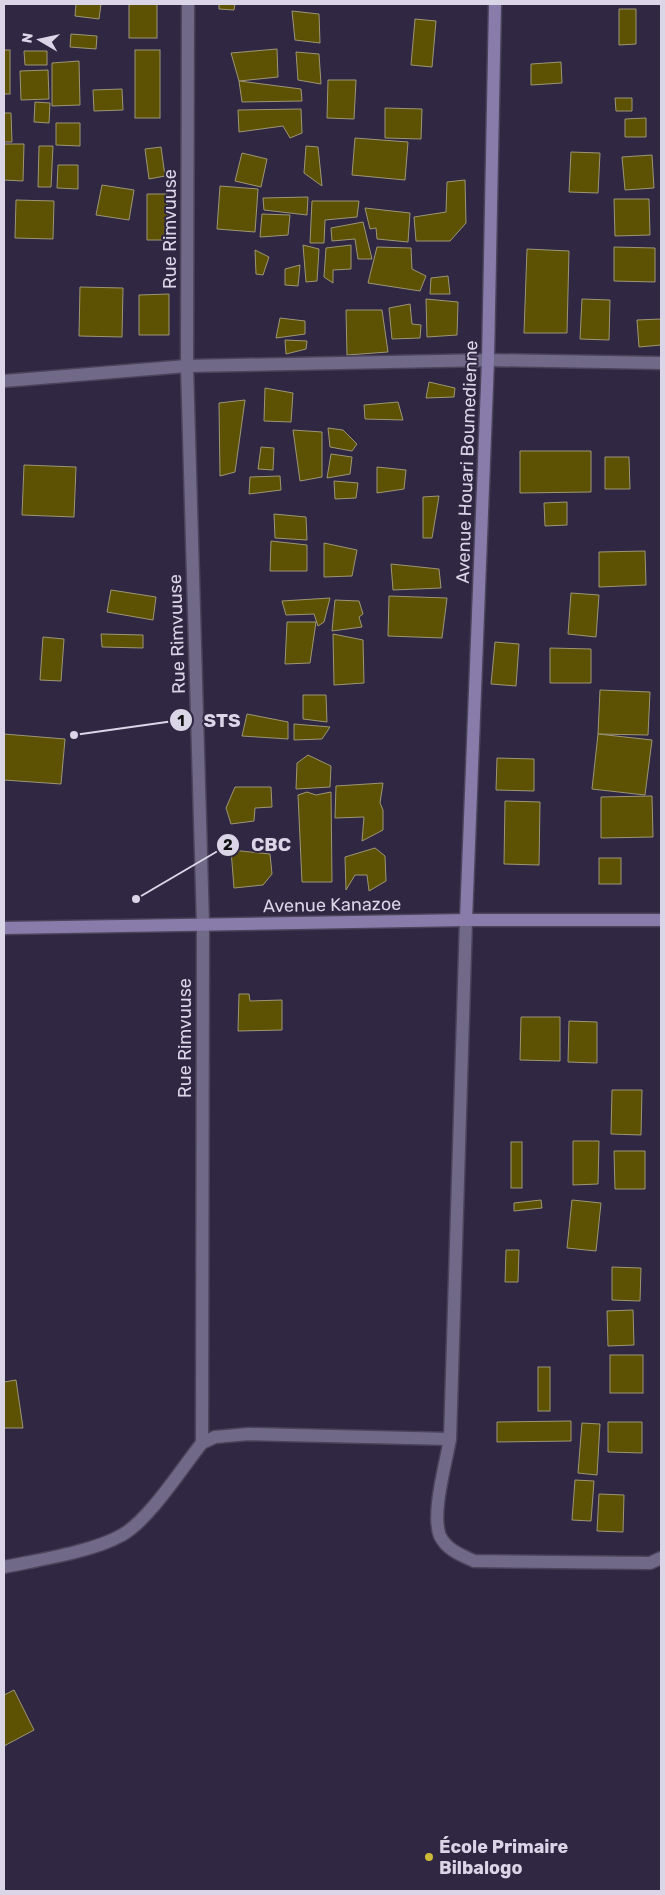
<svg xmlns="http://www.w3.org/2000/svg" width="665" height="1895" font-family="Rubik,sans-serif">
  <style>
    .building { fill: #5d5104; stroke: #9c9674 }
    .lines { fill: none; stroke-linecap: round; stroke-linejoin: round }
    .street-casing { stroke: #4b435a; stroke-width: 15 }
    .secondary-casing { stroke: #4b435a; stroke-width: 15 }
    .street { stroke: #716988; stroke-width: 12 }
    .secondary { stroke: #897cab; stroke-width: 12 }
    .poi-dot { fill: #cdb938; stroke: #302843; stroke-width: 2 }
    .labels { text-anchor: middle; dominant-baseline: central; stroke-width: 4; stroke-linejoin: round; paint-order: stroke }
    .street-label { font-size: 18px; fill: #dad6e7; stroke: #302843 }
    .poi-label { font-size: 18px; font-weight: bold; fill: #dad6e7; stroke: #302843; text-anchor: start }
    .leader { fill: none; stroke: #dad6e7; stroke-width: 2 }
    .callout-dot { fill: #dad6e7; stroke: #302843; stroke-width: 2 }
    .mark-label { font-size: 15px; text-anchor: middle; font-weight: bold; fill: #111 }
    .callout-label { font-size: 19px; text-anchor: middle; font-weight: bold; fill: #dad6e7; stroke: #302843; stroke-width: 4; stroke-linejoin: round; paint-order: stroke }
  </style>
  <rect width="100%" height="100%" fill="#302843"/>
  <!-- building -->
  <g class="building">
    <polygon points="76,4 101,4 99,19 75,16"/>
    <rect x="129" y="4" width="28" height="34"/>
    <polygon points="219,4 235,4 234,10 219,9"/>
    <polygon points="619,9 636,9 636,44 619,45"/>
    <polygon points="292,11 319,14 320,43 295,40"/>
    <polygon points="415,19 436,21 432,67 411,65"/>
    <polygon points="71,34 97,36 96,49 70,47"/>
    <polygon points="277,49 278,77 239,81 231,53"/>
    <rect x="4" y="50" width="6" height="44"/>
    <rect x="135" y="50" width="25" height="68"/>
    <polygon points="24,51 47,51 47,65 25,65"/>
    <polygon points="296,52 319,54 321,84 298,80"/>
    <polygon points="79,61 80,105 52,106 52,63"/>
    <polygon points="561,62 562,83 531,85 531,64"/>
    <polygon points="48,70 49,99 21,100 20,71"/>
    <polygon points="328,80 356,80 354,119 327,118"/>
    <polygon points="239,81 301,89 302,101 242,102"/>
    <polygon points="122,89 123,110 94,111 93,90"/>
    <polygon points="615,98 632,98 632,111 616,111"/>
    <polygon points="35,102 50,103 49,123 34,122"/>
    <polygon points="385,108 422,109 421,139 385,138"/>
    <polygon points="301,109 302,133 290,138 283,126 239,132 238,110"/>
    <polygon points="4,113 11,113 12,142 4,142"/>
    <polygon points="646,118 646,137 625,137 625,119"/>
    <polygon points="56,123 80,123 80,146 56,145"/>
    <polygon points="355,138 408,142 405,180 352,175"/>
    <polygon points="4,144 24,144 23,181 4,180"/>
    <polygon points="39,146 53,146 51,187 38,187"/>
    <polygon points="306,146 318,147 322,186 304,173"/>
    <polygon points="161,147 165,176 149,179 145,149"/>
    <polygon points="571,152 600,153 598,193 569,192"/>
    <polygon points="242,153 267,159 261,187 235,181"/>
    <polygon points="652,155 654,188 625,190 622,157"/>
    <polygon points="58,165 78,165 78,189 57,188"/>
    <polygon points="465,180 466,223 450,241 416,241 414,217 446,212 447,182"/>
    <polygon points="102,185 134,190 129,220 96,215"/>
    <polygon points="220,186 258,189 255,232 217,229"/>
    <polygon points="147,194 167,194 168,240 147,240"/>
    <polygon points="308,197 307,215 264,210 263,198"/>
    <polygon points="614,199 649,199 650,235 615,236"/>
    <polygon points="16,200 54,201 53,239 15,238"/>
    <polygon points="312,201 359,201 357,217 325,220 324,243 310,243"/>
    <polygon points="365,208 410,213 408,242 377,239 376,228 370,229"/>
    <polygon points="262,214 290,215 288,235 260,237"/>
    <polygon points="363,222 372,259 358,259 355,239 332,241 331,228"/>
    <polygon points="303,245 319,249 317,281 306,282"/>
    <polygon points="351,245 351,269 333,270 333,283 324,277 326,248"/>
    <polygon points="377,247 411,248 412,269 426,276 420,291 368,283"/>
    <polygon points="614,247 655,248 655,282 614,281"/>
    <polygon points="527,249 569,251 567,333 524,333"/>
    <polygon points="255,250 269,257 263,275 256,274"/>
    <polygon points="300,265 298,286 285,285 285,269"/>
    <polygon points="448,276 450,294 430,294 431,278"/>
    <polygon points="80,287 123,288 122,337 79,336"/>
    <polygon points="169,294 169,335 139,335 139,295"/>
    <polygon points="426,299 458,302 457,335 427,337"/>
    <polygon points="582,299 610,300 609,340 580,339"/>
    <polygon points="410,304 412,324 421,325 420,338 392,339 389,308"/>
    <polygon points="346,310 382,310 388,352 347,355"/>
    <polygon points="280,318 305,321 305,334 276,338"/>
    <polygon points="661,319 661,345 639,347 637,320"/>
    <polygon points="285,340 307,341 306,349 286,354"/>
    <polygon points="429,382 455,388 454,397 426,398"/>
    <polygon points="265,388 293,393 291,422 264,421"/>
    <polygon points="245,400 235,472 220,476 219,403"/>
    <polygon points="398,402 403,420 365,419 364,405"/>
    <polygon points="328,428 343,430 357,444 352,451 330,447"/>
    <polygon points="293,430 322,432 322,477 300,481"/>
    <polygon points="261,447 274,448 273,470 258,469"/>
    <polygon points="520,451 591,451 591,492 520,493"/>
    <polygon points="331,454 352,457 350,474 327,478"/>
    <polygon points="605,457 629,457 630,489 605,489"/>
    <polygon points="24,465 76,467 74,517 22,515"/>
    <polygon points="377,467 406,470 404,489 377,493"/>
    <polygon points="280,476 281,490 249,494 250,477"/>
    <polygon points="334,481 358,483 356,498 335,499"/>
    <polygon points="439,496 432,538 423,538 423,497"/>
    <polygon points="567,502 567,525 545,526 544,503"/>
    <polygon points="274,514 306,517 307,540 275,538"/>
    <polygon points="271,541 307,545 307,571 270,571"/>
    <polygon points="324,543 357,550 352,576 324,577"/>
    <polygon points="645,551 646,585 599,587 599,552"/>
    <polygon points="391,564 439,569 441,588 393,590"/>
    <polygon points="111,590 156,597 153,620 107,612"/>
    <polygon points="571,593 599,595 596,637 568,634"/>
    <polygon points="389,596 447,598 442,638 388,636"/>
    <polygon points="330,598 324,622 318,626 314,614 286,615 282,601"/>
    <polygon points="335,600 359,601 363,614 359,617 362,627 332,631"/>
    <polygon points="287,622 316,622 310,663 285,664"/>
    <polygon points="101,634 143,635 143,648 102,647"/>
    <polygon points="333,634 363,640 364,683 334,685"/>
    <polygon points="43,637 64,639 61,681 40,680"/>
    <polygon points="495,642 519,644 516,686 491,684"/>
    <polygon points="550,648 591,649 591,683 550,683"/>
    <polygon points="600,690 650,692 648,735 598,734"/>
    <polygon points="303,695 326,695 327,722 303,719"/>
    <polygon points="247,714 288,722 288,739 242,736"/>
    <polygon points="294,724 330,727 322,739 294,740"/>
    <polygon points="4,734 65,739 61,784 4,780"/>
    <polygon points="598,734 652,740 645,795 592,789"/>
    <polygon points="308,755 331,766 330,787 296,789 297,763"/>
    <polygon points="497,758 534,759 534,791 496,790"/>
    <polygon points="383,783 380,803 383,810 383,830 362,841 364,817 335,818 336,786"/>
    <polygon points="235,787 271,787 272,807 255,808 254,821 231,824 226,808"/>
    <polygon points="307,792 316,795 331,792 332,882 302,882 298,795"/>
    <polygon points="652,796 653,837 601,838 601,797"/>
    <polygon points="505,801 540,802 539,865 504,864"/>
    <polygon points="375,848 385,856 386,881 369,891 367,875 355,875 346,890 345,857"/>
    <polygon points="231,850 270,854 272,874 263,885 234,888"/>
    <rect x="599" y="858" width="22" height="26"/>
    <polygon points="239,994 249,994 250,1001 282,1000 282,1030 238,1031"/>
    <polygon points="521,1017 560,1017 560,1061 520,1060"/>
    <polygon points="569,1021 597,1022 597,1063 568,1062"/>
    <polygon points="612,1090 642,1090 641,1135 611,1134"/>
    <polygon points="573,1141 599,1141 598,1184 573,1185"/>
    <rect x="511" y="1142" width="11" height="46"/>
    <polygon points="614,1151 645,1151 645,1189 615,1189"/>
    <polygon points="541,1200 542,1208 514,1211 514,1203"/>
    <polygon points="572,1200 601,1203 596,1251 567,1248"/>
    <polygon points="506,1250 519,1250 518,1282 505,1282"/>
    <polygon points="612,1267 641,1268 640,1301 612,1300"/>
    <polygon points="633,1310 634,1345 608,1346 607,1311"/>
    <rect x="610" y="1355" width="33" height="38"/>
    <rect x="538" y="1367" width="12" height="44"/>
    <polygon points="16,1380 23,1428 4,1428 4,1382"/>
    <polygon points="571,1421 571,1441 497,1442 497,1422"/>
    <polygon points="608,1422 642,1422 642,1453 608,1452"/>
    <polygon points="582,1423 600,1424 597,1475 578,1473"/>
    <polygon points="575,1480 594,1481 591,1521 572,1520"/>
    <polygon points="599,1494 624,1495 623,1532 597,1531"/>
    <polygon points="14,1690 34,1730 4,1746 4,1695"/>
  </g>
  <g class="lines">
    <!-- street casing -->
    <g class="street-casing">
      <g id="street">
        <polyline points="188,4 187,366 203,925 202,1443"/>
        <polyline points="4,381 187,366 488,360 661,363"/>
        <path d="M466 920 450 1439C446 1463 431 1514 440 1536 447 1550 461 1555 474 1561L650 1563 661 1558"/>
        <path d="M4 1567C38 1560 92 1552 122 1535 149 1520 181 1469 202 1443L215 1437 249 1434 450 1439"/>
      </g>
    </g>
    <!-- secondary casing -->
    <g class="secondary-casing">
      <g id="secondary">
        <polyline points="466,920 488,360 495,4"/>
        <polyline points="4,928 466,920 661,920"/>
      </g>
    </g>
    <!-- street -->
    <use href="#street" class="street"/>
    <!-- secondary -->
    <use href="#secondary" class="secondary"/>
  </g>
  <!-- markers -->
  <circle class="poi-dot" cx="429" cy="1857" r="5"/>
  <g class="labels">
    <!-- street labels -->
    <g class="street-label">
      <text transform="translate(170 229) rotate(-90)">Rue Rimvuuse</text>
      <text transform="translate(467 462) rotate(-88)">Avenue Houari Boumedienne</text>
      <text transform="translate(177 634) rotate(-92)">Rue Rimvuuse</text>
      <text transform="translate(332 905) rotate(-1)">Avenue Kanazoe</text>
      <text transform="translate(185 1038) rotate(-90)">Rue Rimvuuse</text>
    </g>
    <!-- poi labels -->
    <g class="poi-label">
      <text x="439" y="1847">École Primaire<tspan x="439" dy="21">Bilbalogo</tspan></text>
    </g>
  </g>
  <!-- callouts -->
  <path class="leader" d="M74 735L181 720M136 899L228 845"/>
  <g class="callout-dot">
    <circle cx="74" cy="735" r="5"/>
    <circle cx="136" cy="899" r="5"/>
    <circle cx="181" cy="720" r="12"/>
    <circle cx="228" cy="845" r="12"/>
  </g>
  <g class="mark-label">
    <text x="181" y="726">1</text>
    <text x="228" y="850">2</text>
  </g>
  <g class="callout-label">
    <text x="222" y="727">STS</text>
    <text x="271" y="851">CBC</text>
  </g>
  <!-- border -->
  <rect width="665" height="1895" fill="none" stroke="#dad6e7" stroke-width="10"/>
  <!-- north arrow -->
  <g transform="translate(40 40) rotate(279)" stroke="#302843" stroke-width="4" paint-order="stroke">
  <path d="M0-4L9 19L0 12L-9 19Z" fill="#dad6e7"/>
  <text y="-8" font-size="14" font-weight="bold" text-anchor="middle" fill="#dad6e7">N</text>
  </g>
</svg>
